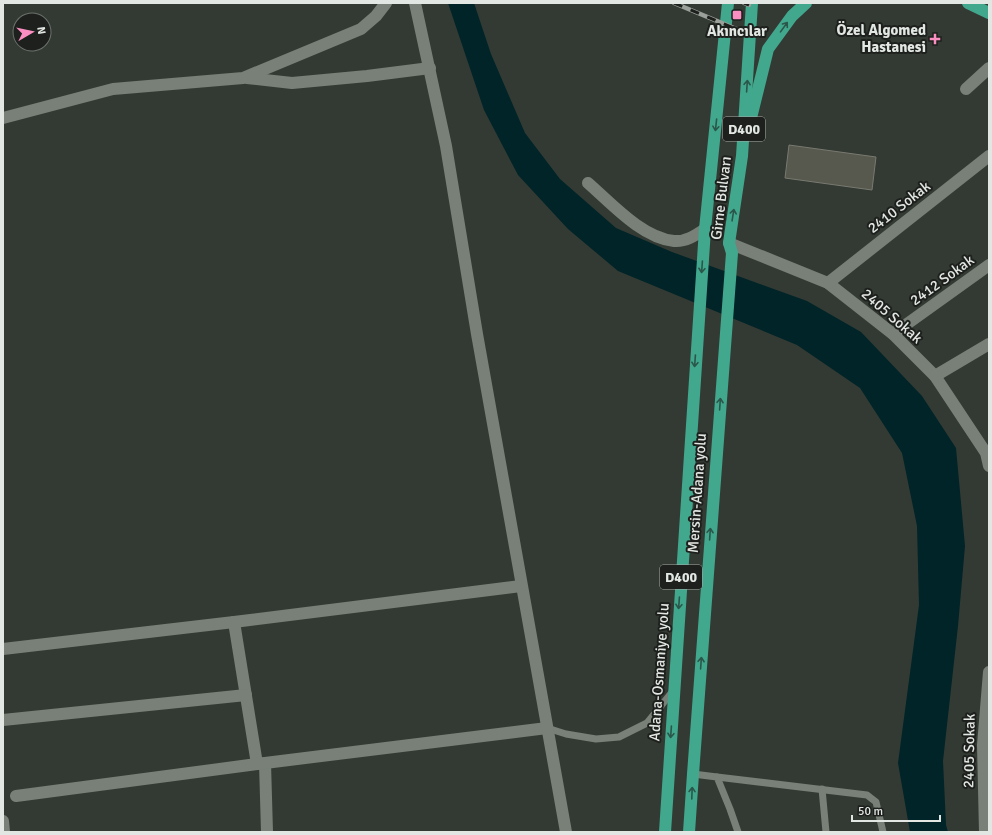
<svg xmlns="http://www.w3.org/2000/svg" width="992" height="835" font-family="Signika,sans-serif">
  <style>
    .water { fill: #002428 }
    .building { fill: #57584e; stroke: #787a70 }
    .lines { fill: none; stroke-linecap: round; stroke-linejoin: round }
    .lane { stroke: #788078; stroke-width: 7 }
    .street { stroke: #788078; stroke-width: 12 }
    .secondary { stroke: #788078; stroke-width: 12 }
    .highway { stroke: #41a88e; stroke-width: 12 }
    .rail-casing { stroke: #9ba09b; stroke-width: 4.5 }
    .rail { stroke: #1d201d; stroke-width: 3; stroke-dasharray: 9; stroke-linecap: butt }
    .oneway { stroke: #2b564a }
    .poi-dot { fill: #fc8fc2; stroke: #1d201d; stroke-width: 1.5 }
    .labels { text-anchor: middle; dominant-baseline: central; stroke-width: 4; stroke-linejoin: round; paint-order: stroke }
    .shield { fill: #1d201d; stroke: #a8aba8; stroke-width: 1 }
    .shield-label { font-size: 14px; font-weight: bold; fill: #e3e7e3 }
    .poi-label { font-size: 15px; font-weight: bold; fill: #e3e7e3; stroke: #1d201d; text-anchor: end }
    .street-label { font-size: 15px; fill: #e3e7e3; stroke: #1d201d }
  </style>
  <rect width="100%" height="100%" fill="#333a33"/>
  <!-- water -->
  <polygon class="water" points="448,3 474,3 491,54 525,133 560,179 616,228 672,252 807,301 861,332 922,396 956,448 965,546 958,626 943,761 946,825 948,832 910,832 898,763 919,605 917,526 902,453 860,388 797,345 618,271 568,229 518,175 484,110"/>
  <!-- building -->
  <polygon class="building" points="789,145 876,157 872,190 785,178"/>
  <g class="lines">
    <!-- lane -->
    <g class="lane">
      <polyline points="547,728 566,734 596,739 619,737 647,723 673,691"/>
      <polyline points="693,774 717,777 730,809 738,832"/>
      <polyline points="717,777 867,795 876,802 883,832"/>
      <polyline points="822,789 826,832"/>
    </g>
    <!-- street -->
    <g class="street">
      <polyline points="966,89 989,68"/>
      <path d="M588 183C611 203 642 238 674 241 686 242 696 235 705 229"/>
      <polyline points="729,243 828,283 893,334 935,376 986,453 989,466"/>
      <polyline points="828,283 989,156"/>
      <polyline points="893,334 989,265"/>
      <polyline points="935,376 989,344"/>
      <polyline points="234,622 257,764"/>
      <polyline points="3,720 246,695"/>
      <polyline points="265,763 267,832"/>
      <polyline points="16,796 257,764 547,728"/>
      <polyline points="3,821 4,832"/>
      <polyline points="985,832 983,745 989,672"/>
    </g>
    <!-- secondary -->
    <g class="secondary">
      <polyline points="415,3 446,146 477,334 566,832"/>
      <polyline points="247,78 292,83 367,76 430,68"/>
      <polyline points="3,118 113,89 243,78 361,29 376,16 386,3"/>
      <polyline points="3,649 234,622 521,586"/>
    </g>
    <!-- highway -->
    <g class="highway">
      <polyline points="968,3 989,13"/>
      <polyline points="750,122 768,49 792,16 806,3"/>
      <polyline points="665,832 705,229 728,3"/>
      <polyline points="689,832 693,774 732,253 729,243 742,156 752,3"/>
    </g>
    <!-- rail casing -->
    <g class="rail-casing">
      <g id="rail">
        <polyline points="674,3 741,31"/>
        <polyline points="744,3 749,5"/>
      </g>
    </g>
    <!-- rail -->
    <use href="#rail" class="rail"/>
  </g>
  <!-- one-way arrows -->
  <defs><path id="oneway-shaft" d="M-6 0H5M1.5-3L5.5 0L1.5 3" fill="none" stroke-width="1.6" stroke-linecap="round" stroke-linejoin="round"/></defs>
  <g class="oneway">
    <use href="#oneway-shaft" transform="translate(784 27) rotate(-54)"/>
    <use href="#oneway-shaft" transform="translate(747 86) rotate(-86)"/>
    <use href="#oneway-shaft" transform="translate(716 125) rotate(96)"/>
    <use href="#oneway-shaft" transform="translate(733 215) rotate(-81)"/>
    <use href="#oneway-shaft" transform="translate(702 267) rotate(94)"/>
    <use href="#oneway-shaft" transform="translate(695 361) rotate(94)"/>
    <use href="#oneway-shaft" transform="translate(720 404) rotate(-86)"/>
    <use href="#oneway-shaft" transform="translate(710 534) rotate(-86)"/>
    <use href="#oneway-shaft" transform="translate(679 603) rotate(94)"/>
    <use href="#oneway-shaft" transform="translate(701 663) rotate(-86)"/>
    <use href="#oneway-shaft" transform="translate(671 732) rotate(94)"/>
    <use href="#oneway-shaft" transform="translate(692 793) rotate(-88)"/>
  </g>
  <!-- markers -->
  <g class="poi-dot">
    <rect x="732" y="10" width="10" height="10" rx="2"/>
    <path d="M933 33h4v4h4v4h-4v4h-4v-4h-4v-4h4z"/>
  </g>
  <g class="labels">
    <!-- shield labels -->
    <g class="shield">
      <rect x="723" y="117" width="42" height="24" rx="3"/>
      <rect x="660" y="565" width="42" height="24" rx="3"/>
    </g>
    <g class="shield-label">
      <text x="744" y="129">D400</text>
      <text x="681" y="577">D400</text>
    </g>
    <!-- poi labels -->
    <g class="poi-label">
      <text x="926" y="30">Özel Algomed<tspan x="926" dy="17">Hastanesi</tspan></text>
      <text x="737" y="31" text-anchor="middle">Akıncılar</text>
    </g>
    <!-- street labels -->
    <g class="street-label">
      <text transform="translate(721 198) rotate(-83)">Girne Bulvarı</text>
      <text transform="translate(899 207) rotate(-38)">2410 Sokak</text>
      <text transform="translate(942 280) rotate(-36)">2412 Sokak</text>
      <text transform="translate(892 316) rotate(41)">2405 Sokak</text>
      <text transform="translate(697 493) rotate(-86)">Mersin-Adana yolu</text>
      <text transform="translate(659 672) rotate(-86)">Adana-Osmaniye yolu</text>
      <text transform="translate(969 751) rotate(-89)">2405 Sokak</text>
    </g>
  </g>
  <!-- border -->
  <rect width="992" height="835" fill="none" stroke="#e3e7e3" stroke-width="8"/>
  <!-- north arrow -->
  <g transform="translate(32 32) rotate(81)"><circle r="19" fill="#1d201d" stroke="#6c706c"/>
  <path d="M0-3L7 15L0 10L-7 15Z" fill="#fc8fc2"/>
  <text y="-6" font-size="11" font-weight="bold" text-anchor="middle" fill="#e3e7e3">N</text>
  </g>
  <!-- scale -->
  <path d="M852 815v6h88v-6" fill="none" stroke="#e3e7e3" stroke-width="2"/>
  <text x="858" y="815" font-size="12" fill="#e3e7e3" stroke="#1d201d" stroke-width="3" paint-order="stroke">50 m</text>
</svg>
